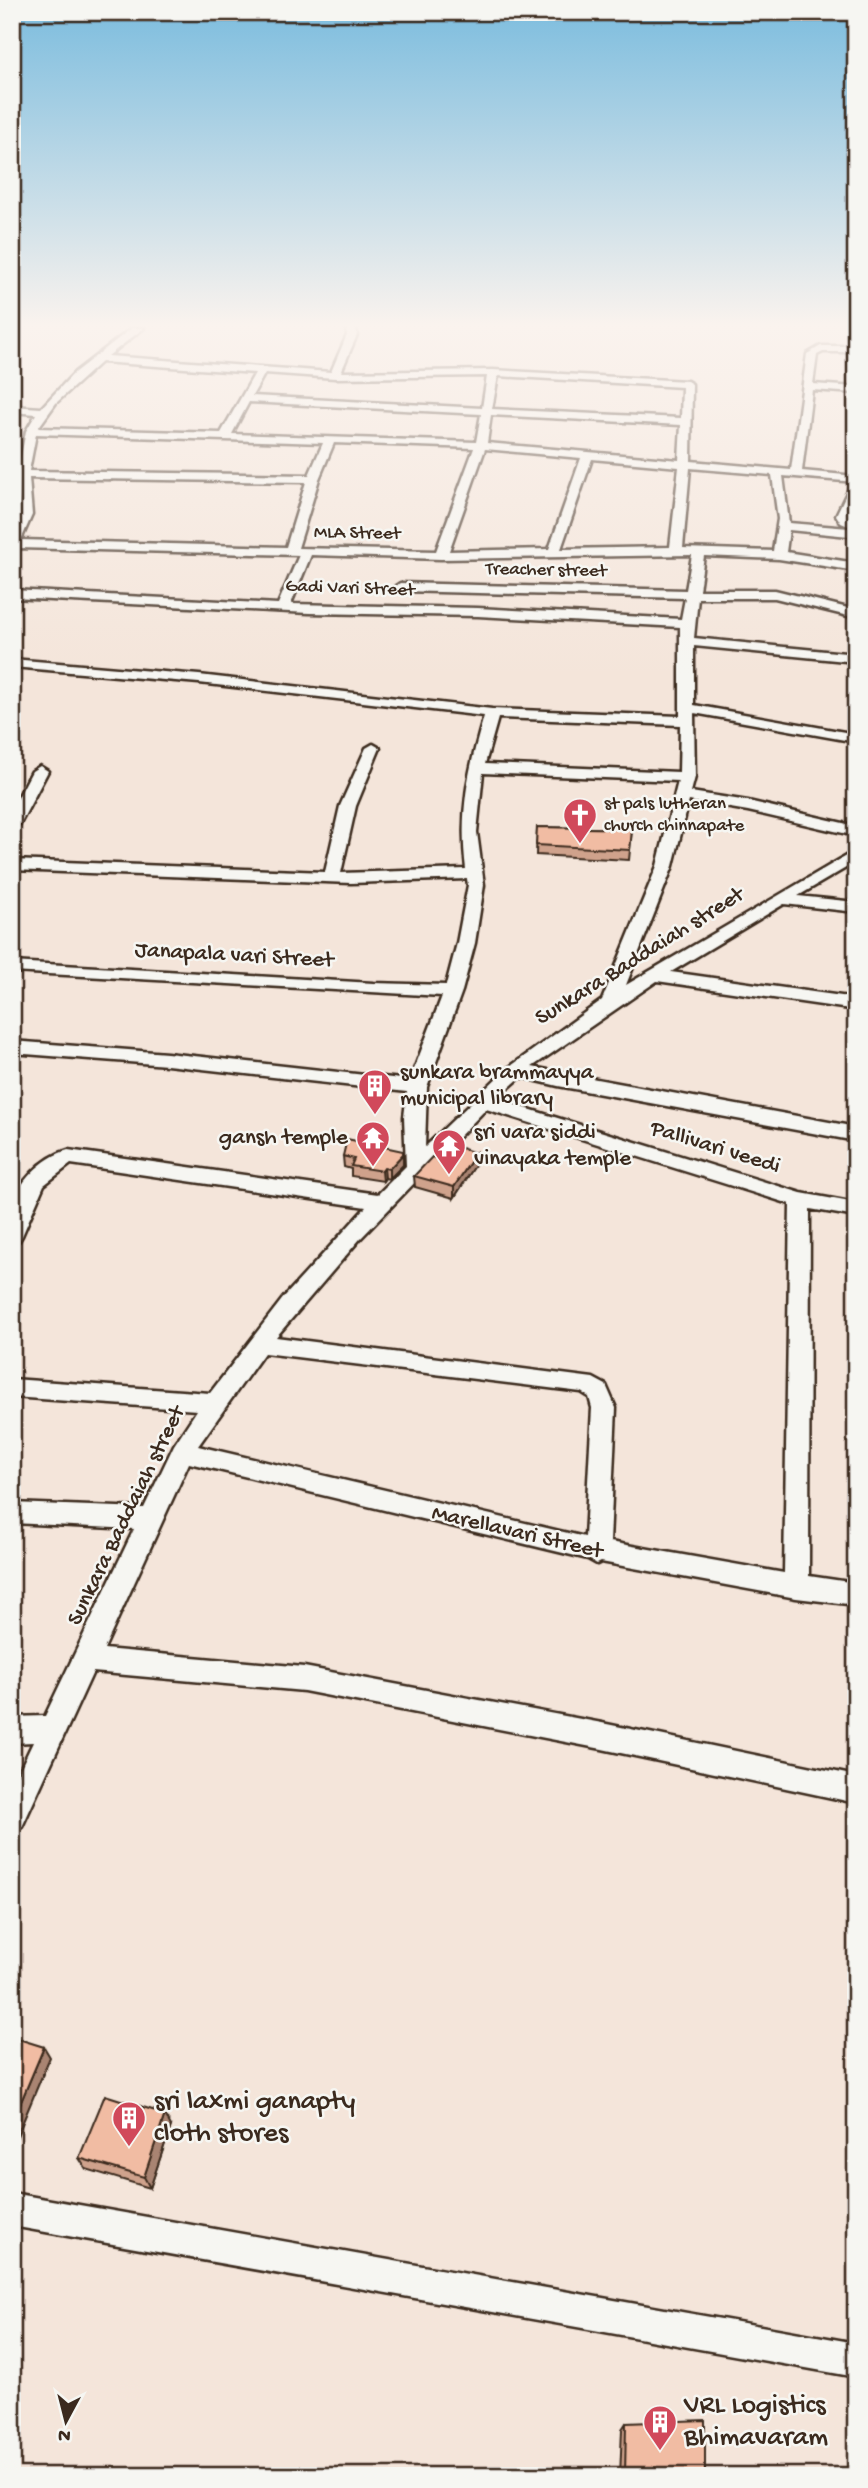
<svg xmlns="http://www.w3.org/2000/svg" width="868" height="2488" font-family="'Gochi Hand',sans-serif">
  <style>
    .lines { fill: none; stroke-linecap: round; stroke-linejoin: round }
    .street-casing { stroke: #3b2a1e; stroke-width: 5 }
    .street { fill: #f6f6f2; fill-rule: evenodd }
    .wall { fill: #cfa28c; stroke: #3b2a1e; stroke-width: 2 }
    .shaded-wall { fill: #a98472; stroke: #3b2a1e; stroke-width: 2 }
    .building { fill: #f1bca3; stroke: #3b2a1e; stroke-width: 2 }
    .labels { text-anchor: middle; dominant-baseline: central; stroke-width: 5; stroke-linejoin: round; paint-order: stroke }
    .far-street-label { font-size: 19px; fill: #3b2a1e; stroke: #f6f6f2 }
    .far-poi-label { font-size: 19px; fill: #3b2a1e; stroke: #f6f6f2; text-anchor: start }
    .street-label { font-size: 23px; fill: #3b2a1e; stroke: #f6f6f2 }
    .poi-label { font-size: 23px; fill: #3b2a1e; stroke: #f6f6f2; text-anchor: start }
    .near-poi-label { font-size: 28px; fill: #3b2a1e; stroke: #f6f6f2; text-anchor: start }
  </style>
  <rect width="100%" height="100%" fill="#f4e5da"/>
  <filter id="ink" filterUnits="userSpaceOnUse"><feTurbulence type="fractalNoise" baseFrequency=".0143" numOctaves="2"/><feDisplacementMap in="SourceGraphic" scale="14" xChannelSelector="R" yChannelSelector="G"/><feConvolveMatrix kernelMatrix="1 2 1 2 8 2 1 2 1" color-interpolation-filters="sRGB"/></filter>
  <g filter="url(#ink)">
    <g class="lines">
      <!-- street casing -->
      <g class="street-casing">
        <g id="street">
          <polygon points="12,328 19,328 12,333"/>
          <path d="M132 328H144L108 356 331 372 347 335 346 328H356L357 335 341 372 493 370 687 381 692 384 691 461 791 470 807 354 821 346H856V352H823L817 355 813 384 856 387V393L812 390 802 471 856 476V482L783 476 789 523 849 528 855 532 849 536 789 530 786 552 856 563V571L779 559 704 556 699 590H775L856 610V618L775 598H698L694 638 856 654V662L694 646V705L856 734V742L694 713 695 777 691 792 748 801 856 826V836L748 811 689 801 673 866 626 985 856 850V862L798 896 856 902V912L784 904 671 972 856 998V1010L657 981 532 1067 856 1127V1141L558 1086 521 1077 496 1099 801 1193 856 1203V1217L810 1209 809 1576 856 1583V1605L796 1598 601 1562 597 1564 588 1559 189 1463 104 1649 304 1667 602 1723 856 1776V1803L602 1749 304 1691 93 1672 22 1827 12 1831V1786L33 1742 12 1743V1717L45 1716 134 1529 12 1523V1503L144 1508 174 1445 197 1410 12 1397V1379L210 1393 284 1297 366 1207 71 1164 44 1185 22 1236 19 1241 12 1244C12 1233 11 1220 12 1209 16 1183 43 1157 68 1150L378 1194 406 1166 404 1117 407 1092 167 1065 12 1053V1041L167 1053 410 1080 442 996 12 972V962L373 983 446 985 457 943 468 885 467 879 351 883 12 870V860L325 872 340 806 366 748 373 744 380 748 356 806 341 873 466 869C459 812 468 771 484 716L199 683 12 667V659L199 675 492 709 680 716V627L478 616 309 613 12 598V590L278 604 299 555 18 548 12 552V533L20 515 18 478 12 477V471H18L26 431 36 414 12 412V406L41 408 75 372ZM101 362 255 373 221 433 38 428 56 403ZM265 373 335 378 487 376 482 408 252 396ZM498 376 682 387 681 418 492 409ZM249 402 481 414 476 442 232 434ZM491 415 681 425 679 460 487 443ZM36 434 323 443 309 475 29 471ZM334 443 474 448 436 551 298 548 319 479ZM485 449 581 458 549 549 449 551ZM592 459 679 467 670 547 561 549ZM690 468 772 475 778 519 773 551 683 548ZM29 478 306 482 286 547 21 540 32 515ZM311 555 441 559 692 555 686 590 400 583 394 587 400 591 685 598 681 619 478 608 291 604ZM498 718 680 725 679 772 485 764ZM483 773 678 781 657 866 602 1000 504 1071 425 1147 427 1087 462 991 475 943 484 885 477 832ZM486 1109 790 1204 784 1573 610 1542 616 1408 606 1385 593 1378 276 1337 360 1239ZM264 1353 581 1392 589 1397 592 1408 585 1537 198 1446Z"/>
          <polygon points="856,483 856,499 848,515 856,520 856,529 841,523 836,515 850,486"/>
          <polygon points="40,766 48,771 20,824 12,829 12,809 32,771"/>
          <polygon points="12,2193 856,2343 856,2377 12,2226"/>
        </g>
      </g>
      <!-- street -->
      <use href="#street" class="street"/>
    </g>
    <!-- wall -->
    <g class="wall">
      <polygon points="537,827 632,829 629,860 536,855"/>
      <polygon points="343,1156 403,1165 389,1179 385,1178 383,1181 351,1176 351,1169 344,1167"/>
      <polygon points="476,1164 454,1198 415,1187 414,1176"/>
      <polygon points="171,2126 150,2188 86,2169 79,2158"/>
      <polygon points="626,2423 705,2476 620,2476 622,2429"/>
    </g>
    <!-- shaded-wall -->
    <g class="shaded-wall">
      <polygon points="476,1153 476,1164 454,1198 454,1187"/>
      <polygon points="403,1154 403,1165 389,1179 389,1169"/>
      <polygon points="384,1168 385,1178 383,1181 382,1171"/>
      <polygon points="44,2047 50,2057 12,2148 12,2123"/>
      <polygon points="165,2114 171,2126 150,2188 144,2177"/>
    </g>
    <!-- building -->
    <g class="building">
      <polygon points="537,827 632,829 630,850 536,845"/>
      <polygon points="347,1139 403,1151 403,1154 389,1169 384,1168 382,1171 351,1166 354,1159 343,1156"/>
      <polygon points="446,1143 476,1153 454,1187 414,1176 432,1157 435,1158"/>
      <polygon points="12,2037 44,2047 12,2123"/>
      <polygon points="105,2095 165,2114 144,2177 79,2158"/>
      <polygon points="705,2420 705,2476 625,2476 626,2423"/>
    </g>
  </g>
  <!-- sky -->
  <linearGradient id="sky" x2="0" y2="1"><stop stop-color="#7bbcde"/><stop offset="0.48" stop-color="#faf3ee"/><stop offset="1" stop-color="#faf3ee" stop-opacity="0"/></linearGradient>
  <rect width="868" height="677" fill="url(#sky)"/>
  <!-- icons -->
  <defs>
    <g id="church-pin" transform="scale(1.75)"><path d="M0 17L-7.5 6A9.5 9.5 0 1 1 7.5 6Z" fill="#d1495b" stroke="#f6f6f2"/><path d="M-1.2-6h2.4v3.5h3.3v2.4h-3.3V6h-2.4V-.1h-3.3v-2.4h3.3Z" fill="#fff"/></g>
    <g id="building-pin" transform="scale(1.75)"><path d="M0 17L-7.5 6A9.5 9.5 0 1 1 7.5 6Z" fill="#d1495b" stroke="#f6f6f2"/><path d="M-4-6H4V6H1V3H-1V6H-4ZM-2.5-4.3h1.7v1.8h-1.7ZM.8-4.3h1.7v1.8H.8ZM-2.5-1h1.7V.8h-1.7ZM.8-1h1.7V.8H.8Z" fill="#fff"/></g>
    <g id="temple-pin" transform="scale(1.75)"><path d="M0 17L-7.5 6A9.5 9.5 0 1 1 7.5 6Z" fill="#d1495b" stroke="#f6f6f2"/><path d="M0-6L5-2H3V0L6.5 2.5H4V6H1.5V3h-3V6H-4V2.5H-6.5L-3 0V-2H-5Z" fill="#fff"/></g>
  </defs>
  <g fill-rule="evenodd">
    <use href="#church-pin" x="580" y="815"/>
    <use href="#building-pin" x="375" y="1086"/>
    <use href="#temple-pin" x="373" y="1138"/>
    <use href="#temple-pin" x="449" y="1146"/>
    <use href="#building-pin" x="129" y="2118"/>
    <use href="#building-pin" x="660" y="2422"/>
  </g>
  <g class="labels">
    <!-- far-street labels -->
    <g class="far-street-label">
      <text transform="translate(357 534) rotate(1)">MLA Street</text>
      <text transform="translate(546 571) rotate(1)">Treacher street</text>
      <text transform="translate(350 589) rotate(2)">Gadi Vari Street</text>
    </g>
    <!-- far-poi labels -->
    <g class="far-poi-label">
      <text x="604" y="804">st pals lutheran<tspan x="604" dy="22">church chinnapate</tspan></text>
    </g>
    <!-- street labels -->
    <g class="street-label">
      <text transform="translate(234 956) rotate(3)">Janapala vari Street</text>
      <text transform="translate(640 957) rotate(-32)">Sunkara Baddaiah street</text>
      <text transform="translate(715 1148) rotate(17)">Pallivari veedi</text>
      <text transform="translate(127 1516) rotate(-64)">Sunkara Baddaiah street</text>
      <text transform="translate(517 1533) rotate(13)">Marellavari Street</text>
    </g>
    <!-- poi labels -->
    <g class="poi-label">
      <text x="400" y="1073">sunkara brammayya<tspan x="400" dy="26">municipal library</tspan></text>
      <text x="474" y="1133">sri vara siddi<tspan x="474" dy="26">vinayaka temple</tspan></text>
      <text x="348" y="1138" text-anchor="end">gansh temple</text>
    </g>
    <!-- near-poi labels -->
    <g class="near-poi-label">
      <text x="154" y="2102">sri laxmi ganapty<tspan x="154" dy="32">cloth stores</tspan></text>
      <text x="684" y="2406">VRL Logistics<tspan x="684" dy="32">Bhimavaram</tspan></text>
    </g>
  </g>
  <!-- margin -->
  <rect width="868" height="2488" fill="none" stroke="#f6f6f2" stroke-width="42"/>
  <rect x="21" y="21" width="826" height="2446" fill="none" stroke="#3b2a1e" stroke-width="2.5" filter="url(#ink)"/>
  <!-- north arrow -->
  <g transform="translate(66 2421) rotate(187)" stroke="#f6f6f2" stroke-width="5" paint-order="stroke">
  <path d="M0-5L12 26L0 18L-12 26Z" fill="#3b2a1e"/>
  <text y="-10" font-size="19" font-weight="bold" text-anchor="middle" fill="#3b2a1e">N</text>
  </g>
</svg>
